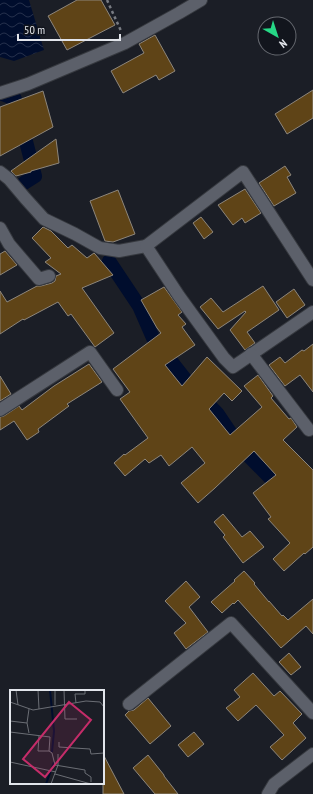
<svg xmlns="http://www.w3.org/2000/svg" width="313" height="794" font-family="'PT Sans Narrow',sans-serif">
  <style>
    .water { fill: url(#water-waves) }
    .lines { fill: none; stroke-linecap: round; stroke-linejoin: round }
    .canal { stroke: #000d2d; stroke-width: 14 }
    .building { fill: #5f4417; stroke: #8d867c }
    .minor-casing { stroke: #36393f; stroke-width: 14 }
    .path { stroke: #797c83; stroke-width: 2.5; stroke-dasharray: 3 3; stroke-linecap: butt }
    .minor { stroke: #5c606a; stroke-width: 12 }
    .inset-river { fill: none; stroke: #000d2d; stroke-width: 2 }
    .inset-road { fill: none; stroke: #6b6e75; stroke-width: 1 }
    .view { fill: #c52c69; fill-opacity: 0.15; stroke: #c52c69; stroke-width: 2 }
    .inset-edge { fill: none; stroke: #e2e5eb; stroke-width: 2 }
  </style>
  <defs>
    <pattern id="water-waves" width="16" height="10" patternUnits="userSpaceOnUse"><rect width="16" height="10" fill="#000d2d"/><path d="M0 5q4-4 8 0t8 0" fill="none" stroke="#25304c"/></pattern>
  </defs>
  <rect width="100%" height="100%" fill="#1b1e26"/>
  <!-- water -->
  <polygon class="water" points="0,0 29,0 44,50 14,61 0,57"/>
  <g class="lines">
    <!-- canal -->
    <g class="canal">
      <polyline points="0,93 15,99 35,176 24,183"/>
      <polyline points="109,261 139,306 153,338 189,384 217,413 240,447 284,492"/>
    </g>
  </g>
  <!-- building -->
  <g class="building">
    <polygon points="77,0 101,0 115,25 67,50 48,16"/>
    <polygon points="155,35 175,71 159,80 156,75 123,93 111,71 144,53 139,44"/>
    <polygon points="313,90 313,118 287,134 275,114"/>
    <polygon points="43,91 53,127 0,156 0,107"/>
    <polygon points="56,139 59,163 31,171 31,172 16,176 11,171"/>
    <polygon points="285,166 291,175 287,177 296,193 274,206 259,183"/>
    <polygon points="245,189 261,213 245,223 242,218 233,225 218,205"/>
    <polygon points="118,190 135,234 113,242 105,241 90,201"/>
    <polygon points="201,217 213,232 204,239 193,223"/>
    <polygon points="43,227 51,231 68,248 72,245 87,258 94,253 95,254 113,275 82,288 114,333 95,347 71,314 68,316 58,302 24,320 23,319 0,334 0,291 7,302 37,286 41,286 52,283 55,281 56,276 61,274 45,262 51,258 32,238"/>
    <polygon points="5,251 17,265 0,275 0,254"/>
    <polygon points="263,286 279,310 247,332 255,343 245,350 230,330 246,312 245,311 218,329 200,307 211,298 223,312"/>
    <polygon points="164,287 182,312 178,315 186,324 182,327 195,345 165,365 182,386 207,357 242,391 232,401 224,393 209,409 230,435 262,407 244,386 258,375 273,396 271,398 289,419 291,418 297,427 283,440 313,470 313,547 305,554 304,553 284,571 273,559 290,543 268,519 271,517 253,493 276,475 254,451 215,488 198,503 181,483 205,463 192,447 169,466 161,455 149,463 145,459 125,476 114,463 124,454 125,455 148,438 120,399 130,392 113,369 161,333 157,328 141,300"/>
    <polygon points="294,289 305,305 287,318 276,302"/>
    <polygon points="313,344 313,392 300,375 285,386 269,365 280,357 285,363 302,350 304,351"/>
    <polygon points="89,364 102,382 67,404 69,406 38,429 39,432 27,440 14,421 0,430 0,417 4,416 19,406 22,410 54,386"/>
    <polygon points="0,376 11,394 0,401"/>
    <polygon points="223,514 242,537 250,531 264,547 243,563 223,537 225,535 214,522"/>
    <polygon points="244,571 255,583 254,584 269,602 269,601 282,616 283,615 288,620 313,599 313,634 306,626 281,648 238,600 234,604 233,603 222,613 211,602 235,581 234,580"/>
    <polygon points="186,581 200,597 189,607 208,632 186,649 174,633 186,623 165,601"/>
    <polygon points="289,653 301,667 291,675 279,662"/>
    <polygon points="253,673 274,696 280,691 302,714 293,723 306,738 282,760 270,747 284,735 256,705 238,721 226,708 240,697 234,690"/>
    <polygon points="148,698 171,726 150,744 125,715 129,711 134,710"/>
    <polygon points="194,732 204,744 188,757 178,745"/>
    <polygon points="103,754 124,794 103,794"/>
    <polygon points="148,755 164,775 164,776 178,794 155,794 133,768"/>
  </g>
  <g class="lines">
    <!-- minor casing -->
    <g class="minor-casing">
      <g id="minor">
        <polyline points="0,93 28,84 125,43 179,13 201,0"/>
        <polyline points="0,172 9,179 25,198 44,219 75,234 100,248 119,251 146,246 179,296 224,358 233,367 313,312"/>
        <polyline points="0,228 9,244 39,279 49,276"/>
        <polyline points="146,246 243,172 313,280"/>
        <polyline points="251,354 309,430"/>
        <polyline points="0,410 90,352 117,390"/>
        <polyline points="129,704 231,623 313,713"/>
        <polyline points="268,794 274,784 313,754"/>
      </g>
    </g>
    <!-- path -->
    <polyline class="path" points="107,0 121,31"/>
    <!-- minor -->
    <use href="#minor" class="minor"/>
  </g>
  <!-- overview -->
  <g transform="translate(10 690)">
    <rect width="94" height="94" fill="#1b1e26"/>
    <path class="inset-river" d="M40 0 44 41 42 62M36 94 44 72"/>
    <path class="inset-road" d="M6 0 8 15M28 0 29 19M45 0V15M54 0 55 29H67M0 12 23 20 76 11 90 12 94 17M66 13 65 4H75V0M0 31 17 33 19 43M17 33 19 19M0 42 40 47 39 61 42 63 45 75 75 80V83L81 87V92M29 46 28 61H39M49 52V57L80 59 81 64 94 63M0 72 46 82M45 84 81 94M41 94 48 75V64"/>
    <path class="view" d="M59 12 81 30 35 87 13 69Z"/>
    <rect width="94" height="94" class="inset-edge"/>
  </g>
  <!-- north arrow -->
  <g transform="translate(277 36) rotate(141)"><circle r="19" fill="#12151d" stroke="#65686f"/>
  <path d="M0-3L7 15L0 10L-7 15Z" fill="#26d886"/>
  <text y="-6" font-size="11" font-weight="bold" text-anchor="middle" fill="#e2e5eb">N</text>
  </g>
  <!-- scale -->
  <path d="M18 34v6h102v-6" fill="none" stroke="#e2e5eb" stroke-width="2"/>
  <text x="24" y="34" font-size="12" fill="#e2e5eb" stroke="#12151d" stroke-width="3" paint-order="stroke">50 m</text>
</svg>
